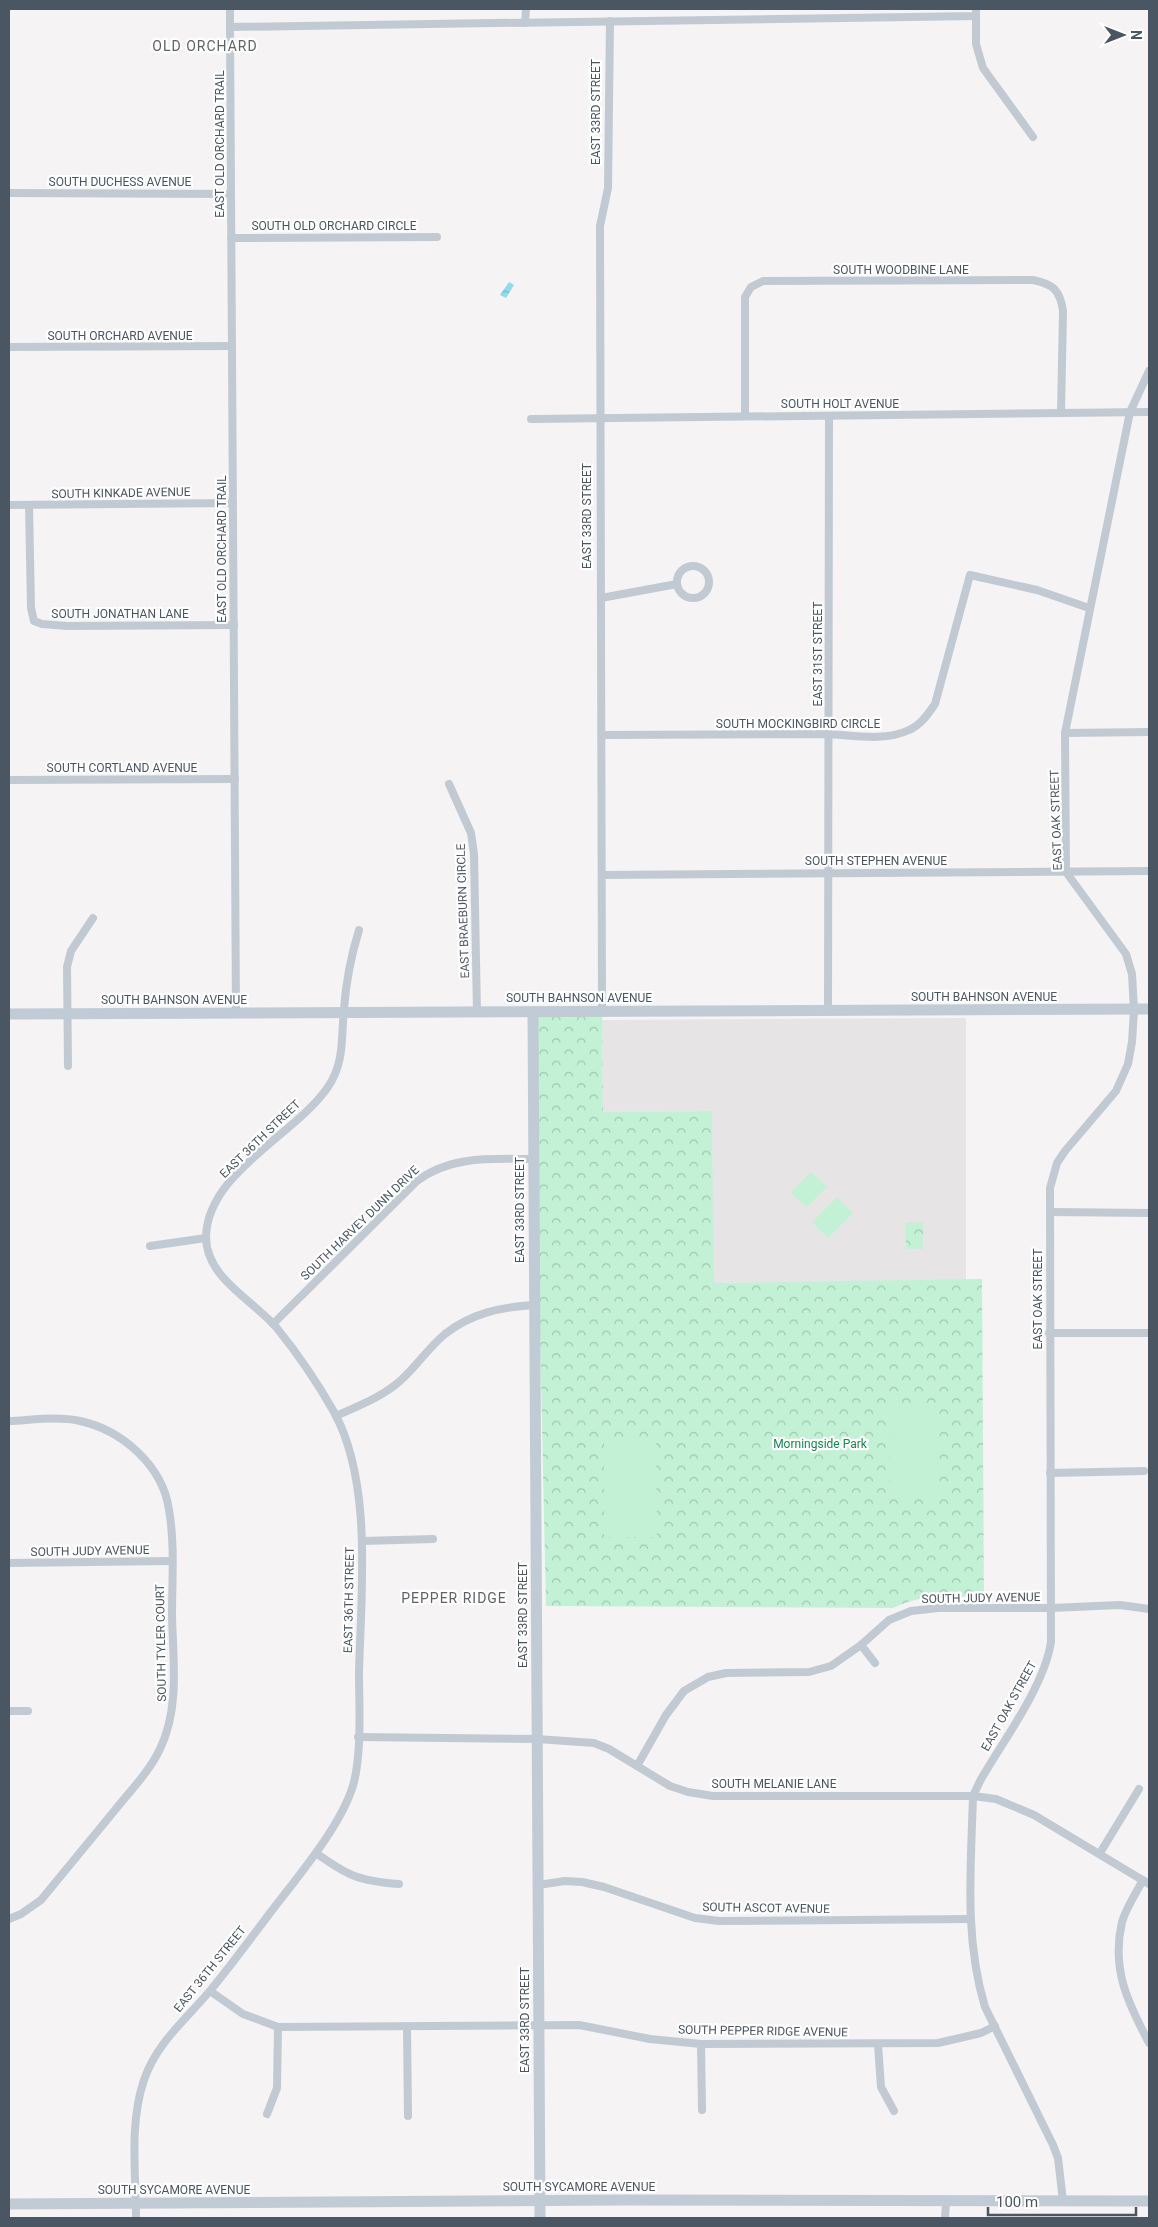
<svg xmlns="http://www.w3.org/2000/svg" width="1158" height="2227" font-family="Roboto,sans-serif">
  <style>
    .education { fill: #e6e4e5 }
    .park { fill: url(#park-crowns) }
    .garden { fill: #c3f1d5 }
    .water { fill: url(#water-waves) }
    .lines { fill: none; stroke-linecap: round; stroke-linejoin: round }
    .street { stroke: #c1cad2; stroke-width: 8 }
    .secondary { stroke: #c1cbd6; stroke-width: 11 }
    .labels { text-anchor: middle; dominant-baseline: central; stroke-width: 4.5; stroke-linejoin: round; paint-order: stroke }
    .street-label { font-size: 12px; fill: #4a5661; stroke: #fff }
    .park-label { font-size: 12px; fill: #17864f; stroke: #fff }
    .neighbourhood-label { font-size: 14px; letter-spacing: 1px; fill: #5f6368; stroke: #fff }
  </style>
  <defs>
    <pattern id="park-crowns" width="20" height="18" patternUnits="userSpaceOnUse" patternTransform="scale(1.25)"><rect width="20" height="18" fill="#c3f1d5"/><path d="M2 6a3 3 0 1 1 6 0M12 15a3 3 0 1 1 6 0" fill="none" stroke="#a0c6b0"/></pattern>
    <pattern id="water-waves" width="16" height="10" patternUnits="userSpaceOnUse" patternTransform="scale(1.25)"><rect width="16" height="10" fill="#90daee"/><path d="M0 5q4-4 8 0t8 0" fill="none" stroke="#78b4c4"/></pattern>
  </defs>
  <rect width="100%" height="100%" fill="#f5f3f3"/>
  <!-- education -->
  <polygon class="education" points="966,1018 966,1280 713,1283 712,1111 603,1112 602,1020"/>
  <!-- park -->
  <g class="park">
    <path d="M602 1012 603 1112 712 1111 714 1283 982 1279 984 1597C951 1597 924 1593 893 1608L546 1606 533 1013Z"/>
    <polygon points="923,1222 923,1249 906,1249 905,1223"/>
  </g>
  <!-- garden -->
  <g class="garden">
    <polygon points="811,1172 827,1187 807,1207 791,1193"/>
    <polygon points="837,1197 853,1213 828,1238 812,1222"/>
    <polygon points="939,1406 940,1497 890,1497 889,1407"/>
    <polygon points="604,1438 656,1438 657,1537 604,1537"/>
  </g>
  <!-- water -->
  <polygon class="water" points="509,282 514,285 506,298 500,295"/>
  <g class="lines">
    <!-- street -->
    <g class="street">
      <polyline points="230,9 230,27"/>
      <polyline points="976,16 976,44 983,68 1033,137"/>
      <polyline points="525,23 526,9"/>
      <polyline points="9,193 231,194"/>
      <polyline points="231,238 437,237"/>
      <polyline points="9,347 232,346"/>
      <path d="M745 415V297L751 287 763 281 1033 280C1053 284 1060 290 1063 311L1061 413"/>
      <polyline points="531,419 1149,412"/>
      <polyline points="9,505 233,503"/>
      <polyline points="29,505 31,608 34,621 42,624 67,626 234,625"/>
      <circle cx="693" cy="582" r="16"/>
      <polyline points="601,598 677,584"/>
      <polyline points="1065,733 1149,732"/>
      <path d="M602 735C677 735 751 734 826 734 852 735 884 742 909 730 921 725 928 714 935 704L970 575 1037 590 1089 608"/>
      <polyline points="9,780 235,779"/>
      <polyline points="449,784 471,833 474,854 477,1013"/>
      <polyline points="602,875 1149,871"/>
      <polyline points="828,1011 829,416"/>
      <polyline points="602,1012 600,226 608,188 610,21"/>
      <polyline points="236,1013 230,27 976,16 976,9"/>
      <polyline points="68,1066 67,967 71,951 93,918"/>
      <polyline points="1050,1212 1149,1213"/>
      <polyline points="150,1246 206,1238"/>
      <path d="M273 1324 417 1181C451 1155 493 1159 534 1159"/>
      <polyline points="1049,1333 1149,1333"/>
      <path d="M336 1416C358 1406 382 1397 400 1381 416 1367 428 1348 445 1334 472 1313 501 1307 534 1305"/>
      <path d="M9 1421C32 1420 58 1416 80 1421 122 1430 163 1466 169 1510 175 1544 172 1580 172 1615 173 1660 180 1707 160 1749 149 1772 131 1790 115 1810 90 1840 66 1870 41 1900L21 1914 9 1919"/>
      <polyline points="1050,1473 1144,1471"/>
      <polyline points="362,1541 433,1539"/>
      <polyline points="9,1563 171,1561"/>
      <polyline points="861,1645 875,1663"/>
      <polyline points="9,1711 28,1711"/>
      <polyline points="358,1737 537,1739 594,1743 609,1749 670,1786 688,1792 713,1796 973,1796 996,1799 1034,1815 1149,1884"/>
      <polyline points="637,1766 666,1715 684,1691 708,1677 726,1673 809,1672 831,1666 861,1645 889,1620 911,1611 938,1608 1051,1608 1120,1605 1149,1609"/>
      <path d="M316 1853C348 1876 359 1881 399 1884"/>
      <polyline points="1100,1853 1139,1789"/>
      <path d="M1143 1880C1136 1893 1126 1908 1122 1922 1111 1969 1128 2003 1149 2043"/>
      <polyline points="538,1885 565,1881 582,1882 604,1887 695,1918 719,1921 970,1919"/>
      <polyline points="210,1991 243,2014 278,2027 579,2025 650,2039 701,2044 938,2043 981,2033 995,2026"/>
      <polyline points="407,2027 408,2116"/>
      <polyline points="701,2044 702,2110"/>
      <polyline points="878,2044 881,2087 894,2111"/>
      <polyline points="267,2114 277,2088 278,2027"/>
      <path d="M1063 2201 1058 2158 1053 2145 985 2007C964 1938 971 1867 973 1796L980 1781C1003 1741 1044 1687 1051 1642L1050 1188 1057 1163 1065 1151 1116 1091 1128 1064 1132 1042 1134 1010 1132 974 1126 954 1066 872 1065 733 1130 412 1149 371"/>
      <path d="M136 2218C136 2173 129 2124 144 2080 156 2044 185 2020 209 1992 229 1968 248 1942 267 1917 294 1881 343 1825 354 1782 362 1749 359 1705 359 1672 361 1593 373 1483 334 1412 317 1382 298 1354 276 1327 253 1300 206 1278 206 1237 207 1173 295 1135 328 1087 345 1062 341 1037 344 1009 346 982 351 956 359 930"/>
      <polyline points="945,2218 946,2202"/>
    </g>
    <!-- secondary -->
    <g class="secondary">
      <polyline points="533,1013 540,2218"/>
      <polyline points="9,1014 1149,1009"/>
      <polyline points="9,2204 624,2200 1149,2201"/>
    </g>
  </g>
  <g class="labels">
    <!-- street labels -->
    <g class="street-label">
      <text transform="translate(596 112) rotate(-90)">EAST 33RD STREET</text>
      <text transform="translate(220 144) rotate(-90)">EAST OLD ORCHARD TRAIL</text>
      <text x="120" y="182">SOUTH DUCHESS AVENUE</text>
      <text x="334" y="226">SOUTH OLD ORCHARD CIRCLE</text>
      <text x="901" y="270">SOUTH WOODBINE LANE</text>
      <text x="120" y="336">SOUTH ORCHARD AVENUE</text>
      <text x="840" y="404">SOUTH HOLT AVENUE</text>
      <text transform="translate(121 493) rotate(-1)">SOUTH KINKADE AVENUE</text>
      <text transform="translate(587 516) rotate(-90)">EAST 33RD STREET</text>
      <text transform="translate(222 549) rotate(-90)">EAST OLD ORCHARD TRAIL</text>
      <text x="120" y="614">SOUTH JONATHAN LANE</text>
      <text transform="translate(818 654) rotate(-90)">EAST 31ST STREET</text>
      <text x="798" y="724">SOUTH MOCKINGBIRD CIRCLE</text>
      <text x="122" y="768">SOUTH CORTLAND AVENUE</text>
      <text transform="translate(1056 820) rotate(-92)">EAST OAK STREET</text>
      <text x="876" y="861">SOUTH STEPHEN AVENUE</text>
      <text transform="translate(463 911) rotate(-92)">EAST BRAEBURN CIRCLE</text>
      <text x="984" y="997">SOUTH BAHNSON AVENUE</text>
      <text x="579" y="998">SOUTH BAHNSON AVENUE</text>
      <text x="174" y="1000">SOUTH BAHNSON AVENUE</text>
      <text transform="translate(260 1139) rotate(-44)">EAST 36TH STREET</text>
      <text transform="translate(520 1210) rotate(-90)">EAST 33RD STREET</text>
      <text transform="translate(360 1223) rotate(-44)">SOUTH HARVEY DUNN DRIVE</text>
      <text transform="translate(1038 1299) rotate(-90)">EAST OAK STREET</text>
      <text transform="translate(90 1551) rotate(-1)">SOUTH JUDY AVENUE</text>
      <text transform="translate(981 1598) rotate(-1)">SOUTH JUDY AVENUE</text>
      <text transform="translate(349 1600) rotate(-89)">EAST 36TH STREET</text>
      <text transform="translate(523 1615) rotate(-90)">EAST 33RD STREET</text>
      <text transform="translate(161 1643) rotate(-91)">SOUTH TYLER COURT</text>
      <text transform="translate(1009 1706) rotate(-61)">EAST OAK STREET</text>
      <text x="774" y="1784">SOUTH MELANIE LANE</text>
      <text transform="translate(766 1908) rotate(1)">SOUTH ASCOT AVENUE</text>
      <text transform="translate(210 1969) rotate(-51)">EAST 36TH STREET</text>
      <text transform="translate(525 2020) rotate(-90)">EAST 33RD STREET</text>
      <text transform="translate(763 2031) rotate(1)">SOUTH PEPPER RIDGE AVENUE</text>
      <text x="579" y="2187">SOUTH SYCAMORE AVENUE</text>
      <text x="174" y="2190">SOUTH SYCAMORE AVENUE</text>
    </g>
    <!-- park labels -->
    <g class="park-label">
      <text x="820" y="1444">Morningside Park</text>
    </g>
    <!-- neighbourhood labels -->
    <g class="neighbourhood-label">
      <text x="205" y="46">OLD ORCHARD</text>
      <text x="454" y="1598">PEPPER RIDGE</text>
    </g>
  </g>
  <!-- border -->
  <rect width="1158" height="2227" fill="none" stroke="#4a5661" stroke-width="20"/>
  <!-- north arrow -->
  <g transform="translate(1123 35) rotate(90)" stroke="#ffffff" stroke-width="4" paint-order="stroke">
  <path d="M0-4L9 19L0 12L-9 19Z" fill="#4a5661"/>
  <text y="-8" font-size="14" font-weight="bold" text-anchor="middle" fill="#4a5661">N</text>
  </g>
  <!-- scale -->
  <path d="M988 2207v8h148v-8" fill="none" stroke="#4a5661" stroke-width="2.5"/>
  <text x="996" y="2207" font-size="15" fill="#4a5661" stroke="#ffffff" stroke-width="4" paint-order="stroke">100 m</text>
</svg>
